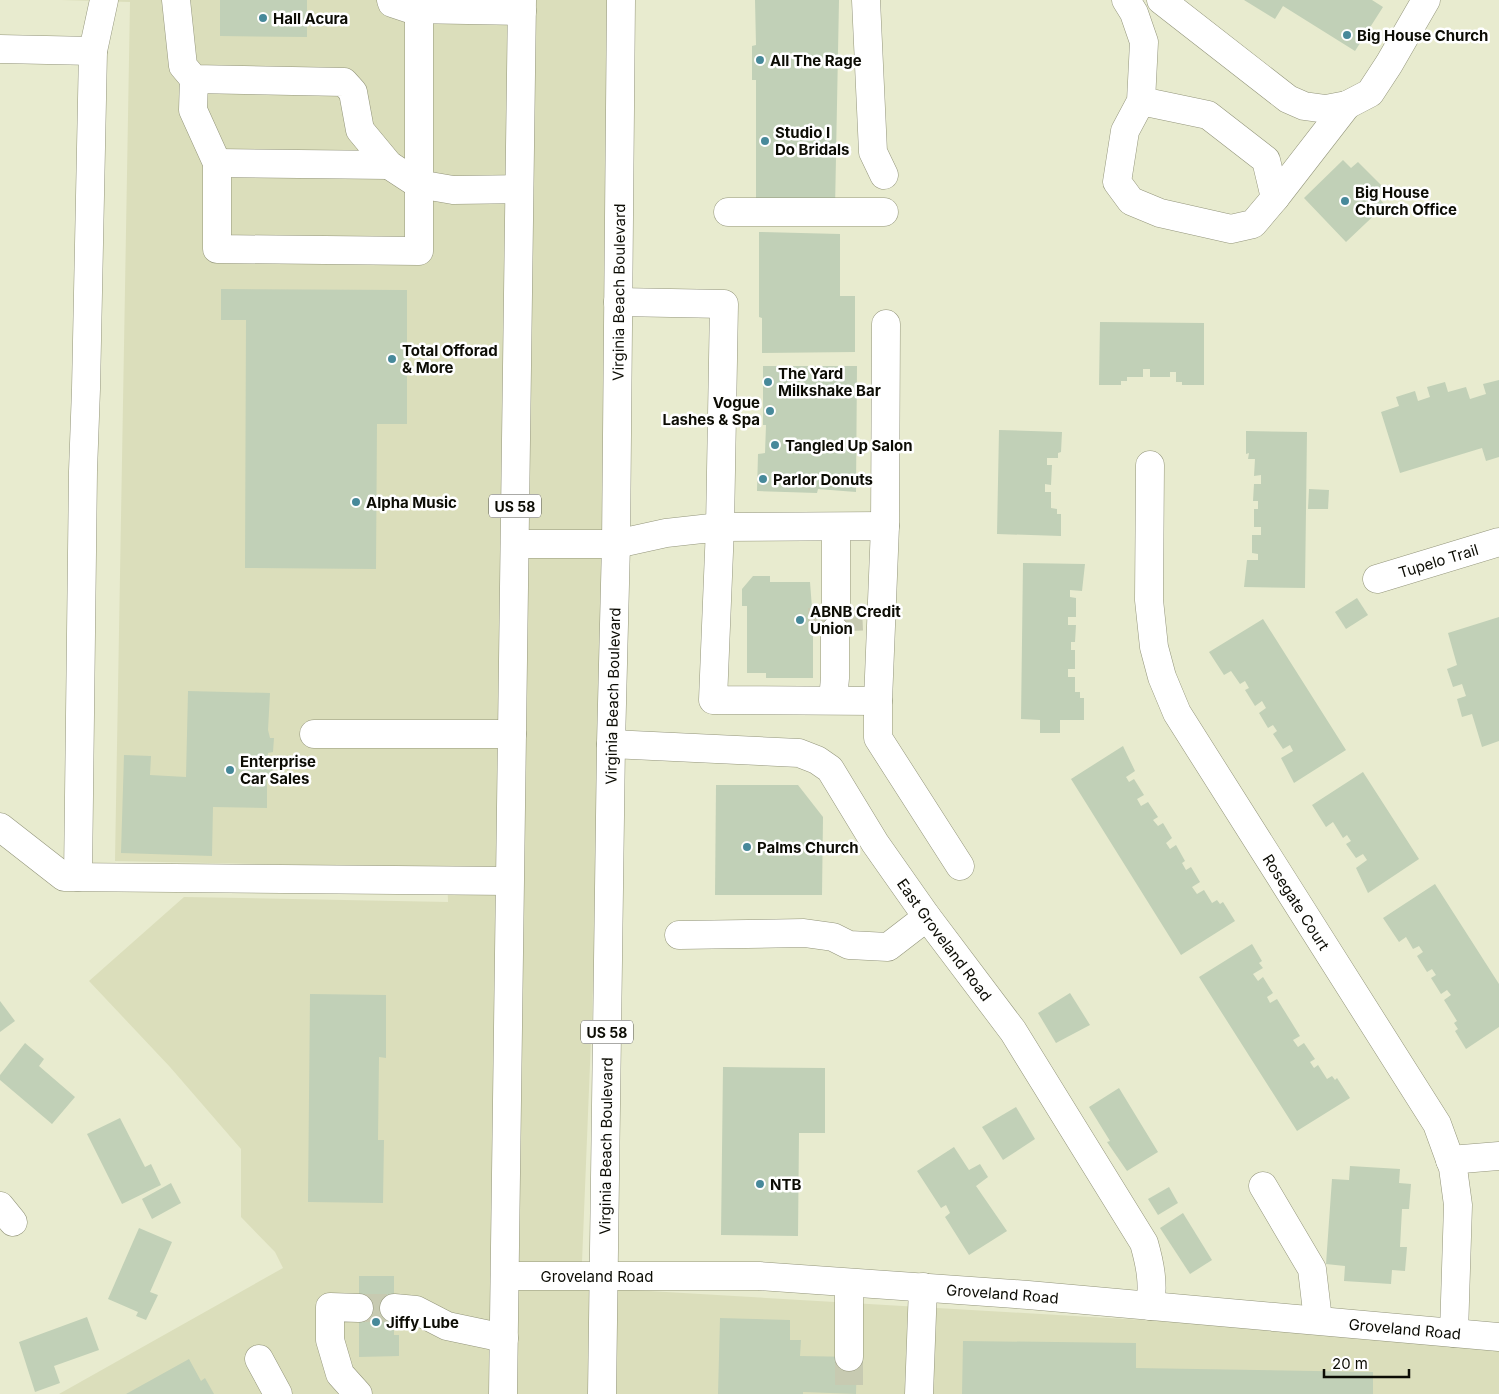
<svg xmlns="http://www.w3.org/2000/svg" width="1499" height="1394" font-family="Inter,sans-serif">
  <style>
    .built { fill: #dbdebb }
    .building { fill: #c1d0b7 }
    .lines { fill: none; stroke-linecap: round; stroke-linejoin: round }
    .minor-tunnel { stroke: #c7cab1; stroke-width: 28; stroke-dasharray: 28 14; stroke-linecap: butt }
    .minor-casing { stroke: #93957b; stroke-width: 29 }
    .major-casing { stroke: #93957b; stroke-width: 29 }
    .minor { stroke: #fff; stroke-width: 28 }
    .major { stroke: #fff; stroke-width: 28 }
    .poi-dot { fill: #47899a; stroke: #fff; stroke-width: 2 }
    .labels { text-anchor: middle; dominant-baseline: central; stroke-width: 5; stroke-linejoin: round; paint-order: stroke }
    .shield { fill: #fff; stroke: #55554f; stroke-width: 1 }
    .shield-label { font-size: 14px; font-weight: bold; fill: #0c0c04 }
    .poi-label { font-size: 15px; font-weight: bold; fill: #0c0c04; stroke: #fff; text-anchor: start }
    .street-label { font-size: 15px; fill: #0c0c04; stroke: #fff }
  </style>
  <rect width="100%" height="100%" fill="#e8ebcf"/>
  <!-- built -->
  <polygon class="built" points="61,0 633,0 581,1287 1499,1341 1499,1394 59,1394 283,1268 275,1252 241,1217 241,1149 170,1067 89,981 184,897 448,902 447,868 115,861 130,2"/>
  <!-- building -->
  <g class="building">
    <polygon points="220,0 307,0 307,37 220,36"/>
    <polygon points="755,0 839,0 835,209 756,209 756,80 752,80 752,46 756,45"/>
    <polygon points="1244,0 1372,0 1383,7 1355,51 1283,6 1275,19"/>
    <polygon points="1343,160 1351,168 1358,162 1385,189 1378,197 1385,205 1346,242 1304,198"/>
    <polygon points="759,232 840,234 840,296 855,296 855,352 762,353 762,318 759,317"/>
    <polygon points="221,289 407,290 407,424 377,424 376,569 245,568 246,320 221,320"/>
    <polygon points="1100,322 1204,323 1204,385 1182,385 1182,382 1176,382 1176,372 1170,372 1170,377 1150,377 1150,369 1143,369 1143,377 1127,377 1127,381 1121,381 1121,385 1099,385"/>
    <polygon points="763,366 857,366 856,492 818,489 817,493 757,491 758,454 765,453 766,425 763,425"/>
    <polygon points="1499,380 1499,457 1486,461 1482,448 1400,473 1381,412 1399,406 1396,397 1415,391 1418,401 1430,397 1427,387 1445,382 1448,392 1466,387 1470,399 1486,394 1483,384"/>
    <polygon points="999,430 1062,432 1061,452 1058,453 1058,458 1047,458 1047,465 1052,465 1051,485 1045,484 1045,492 1051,492 1051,508 1057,509 1057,514 1061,514 1061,536 997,534"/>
    <polygon points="1246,431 1307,432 1305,588 1244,587 1247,560 1258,560 1258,554 1252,553 1252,535 1261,535 1261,527 1254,527 1254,509 1258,509 1258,501 1253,501 1254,484 1261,484 1261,475 1254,476 1255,459 1248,459 1249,453 1246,454"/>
    <polygon points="1309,489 1329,490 1328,509 1308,509"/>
    <polygon points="1023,563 1085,564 1082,591 1070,590 1070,597 1076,598 1076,617 1068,617 1068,625 1076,625 1075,642 1071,642 1071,650 1075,650 1075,669 1068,669 1068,677 1075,677 1075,692 1080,692 1080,698 1084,698 1084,720 1060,720 1060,733 1040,733 1040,720 1021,719"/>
    <polygon points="753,576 770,576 770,582 810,582 812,608 853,608 852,631 813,631 813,678 766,678 766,673 747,673 747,606 742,606 742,589"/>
    <polygon points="1357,598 1368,615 1346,629 1335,612"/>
    <polygon points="1499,617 1499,741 1482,747 1472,714 1462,717 1457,699 1466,696 1462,684 1453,687 1447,669 1457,665 1448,633"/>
    <polygon points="1263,619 1346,750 1294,783 1281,758 1293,751 1290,745 1283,749 1273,734 1277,731 1273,725 1268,728 1259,713 1266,708 1262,701 1255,706 1245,690 1249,688 1245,681 1240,684 1231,671 1224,675 1209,652"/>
    <polygon points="188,691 270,693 268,730 270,738 274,738 273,752 268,753 267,763 273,765 273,779 267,779 267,808 213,807 212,856 121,853 124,755 151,756 150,775 186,777"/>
    <polygon points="1123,746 1135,771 1126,777 1129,782 1134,779 1144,795 1137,799 1141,806 1148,802 1158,817 1153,820 1158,826 1163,823 1172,838 1166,843 1170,849 1176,845 1185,861 1182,863 1186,870 1191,867 1200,882 1192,887 1197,894 1204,890 1212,903 1217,900 1220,904 1223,902 1235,921 1181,955 1071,779"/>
    <polygon points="1363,772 1419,859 1368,893 1356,868 1367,860 1363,854 1356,858 1346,844 1351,841 1347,835 1343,838 1333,822 1326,827 1312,805"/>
    <polygon points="716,785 798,785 823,817 822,895 715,895"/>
    <polygon points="1435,884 1499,984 1499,1027 1466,1049 1455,1031 1458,1029 1454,1023 1457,1021 1444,1000 1451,995 1447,990 1441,994 1431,978 1436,975 1432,969 1427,972 1417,956 1423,952 1419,946 1413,949 1406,937 1399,942 1383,918"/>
    <polygon points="1252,944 1262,961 1259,963 1263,968 1253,974 1258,981 1263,977 1273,993 1267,997 1270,1003 1277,999 1300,1036 1293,1040 1298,1047 1304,1043 1315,1059 1310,1062 1314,1068 1318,1065 1327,1079 1332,1076 1335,1080 1337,1078 1350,1098 1297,1131 1199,977"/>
    <polygon points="1070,993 1090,1025 1056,1043 1038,1013"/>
    <polygon points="310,994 386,995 386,1058 379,1057 378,1140 384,1140 383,1203 308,1202"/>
    <polygon points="0,1001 15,1021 0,1032"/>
    <polygon points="25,1043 44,1059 39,1066 75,1097 52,1124 0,1080 0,1075"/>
    <polygon points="723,1067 825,1068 825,1133 799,1133 798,1236 721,1235"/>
    <polygon points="1119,1088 1158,1152 1127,1171 1107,1142 1110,1141 1089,1107"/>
    <polygon points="1016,1107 1035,1139 1003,1160 982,1127"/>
    <polygon points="120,1118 145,1167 151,1164 161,1185 122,1204 87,1134"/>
    <polygon points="954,1147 969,1170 980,1164 988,1177 976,1186 1007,1231 969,1255 945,1217 950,1213 946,1205 941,1208 917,1171"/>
    <polygon points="1350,1166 1400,1169 1399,1183 1411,1184 1409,1209 1402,1209 1400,1247 1407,1247 1405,1271 1392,1270 1391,1284 1344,1281 1345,1266 1326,1264 1332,1179 1349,1180"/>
    <polygon points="171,1183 181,1203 152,1219 142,1199"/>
    <polygon points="1169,1187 1178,1203 1158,1215 1148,1199"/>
    <polygon points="1183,1213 1212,1260 1190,1274 1160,1228"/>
    <polygon points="139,1228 172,1242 150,1292 158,1295 146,1320 136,1316 138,1312 108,1299"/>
    <polygon points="359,1276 394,1276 394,1335 399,1335 399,1356 359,1357"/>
    <polygon points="87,1317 99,1350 54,1366 60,1383 35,1392 19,1342"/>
    <polygon points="720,1318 790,1320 790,1340 801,1340 800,1356 857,1357 856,1394 803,1392 803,1394 718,1394"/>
    <polygon points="963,1341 1136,1343 1136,1368 1373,1372 1373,1394 962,1394"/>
    <polygon points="189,1359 201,1381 205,1378 214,1394 126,1394"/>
  </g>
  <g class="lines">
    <!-- minor-tunnel -->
    <g class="minor-tunnel">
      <polyline points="848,608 849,631"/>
      <polyline points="822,631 822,608"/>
      <polyline points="359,1308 394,1308"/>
      <polyline points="849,1357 849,1394"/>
    </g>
    <!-- minor casing -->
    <g class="minor-casing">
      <g id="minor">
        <polyline points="176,0 183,66 194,79 344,82 353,92 360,130 389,165 418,184 453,190 519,189"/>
        <polyline points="391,0 392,3 410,9 522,11"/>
        <polyline points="866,0 873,152 884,175"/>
        <polyline points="1126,0 1134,13 1144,42 1141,101 1125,131 1117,182 1131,201 1160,213 1231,229 1253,224 1275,198 1266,160 1208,115 1141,101"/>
        <polyline points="1161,0 1288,99 1304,106 1326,109 1347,105 1370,93 1389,64 1426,0"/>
        <polyline points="0,49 93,51"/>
        <polyline points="194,79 193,110 217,163 217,249 419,251 419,0"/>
        <polyline points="217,163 389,165"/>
        <polyline points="1275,198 1347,105"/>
        <polyline points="728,212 884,212"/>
        <polyline points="618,302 724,304 720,527 885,526 878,701 878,738 960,866"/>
        <path id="s1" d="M1150 465 1149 600 1154 647 1162 677 1177 713 1437 1124 1453 1168 1458 1205 1454 1333"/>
        <polyline points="885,526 886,324"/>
        <polyline points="836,527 836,608"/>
        <polyline points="515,544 616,544 666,533 720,527 713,700 878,701"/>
        <path id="s2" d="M1377 579 1499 542"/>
        <polyline points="833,700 835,678 835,631"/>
        <polyline points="314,734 512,734"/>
        <path id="s3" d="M611 744 799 753 817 760 830 769 875 843 927 917 1013 1031 1144 1243C1150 1264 1154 1284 1150 1306"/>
        <polyline points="0,827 64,877 509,881"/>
        <polyline points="78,877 83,471 86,389 93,51 104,0"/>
        <polyline points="679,935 804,933 833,937 849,945 888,947 927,917"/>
        <polyline points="1450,1160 1499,1156"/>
        <polyline points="1263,1186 1312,1269 1318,1320"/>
        <polyline points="0,1206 13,1222"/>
        <path id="s4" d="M505 1276H759L1028 1295 1499 1337"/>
        <polyline points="849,1283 849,1357"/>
        <polyline points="394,1308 416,1310 447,1326 504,1338"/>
        <polyline points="259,1359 278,1394"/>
        <polyline points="358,1394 340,1374 330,1340 330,1307 359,1308"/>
        <polyline points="919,1394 923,1287"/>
      </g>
    </g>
    <!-- major casing -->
    <g class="major-casing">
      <g id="major">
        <polyline points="503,1394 522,0"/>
        <path id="s5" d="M602 1394 611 744 616 544 621 0"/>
      </g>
    </g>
    <!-- minor -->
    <use href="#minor" class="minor"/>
    <!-- major -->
    <use href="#major" class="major"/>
  </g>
  <!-- markers -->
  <g class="poi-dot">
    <circle cx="263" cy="18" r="5"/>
    <circle cx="1347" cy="35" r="5"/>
    <circle cx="760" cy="60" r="5"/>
    <circle cx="765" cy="141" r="5"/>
    <circle cx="1345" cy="201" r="5"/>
    <circle cx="392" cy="359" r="5"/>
    <circle cx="768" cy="382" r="5"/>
    <circle cx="770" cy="411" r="5"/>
    <circle cx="775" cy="445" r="5"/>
    <circle cx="763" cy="479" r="5"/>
    <circle cx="356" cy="502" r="5"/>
    <circle cx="800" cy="620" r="5"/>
    <circle cx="230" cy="770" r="5"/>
    <circle cx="747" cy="847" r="5"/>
    <circle cx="760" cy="1184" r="5"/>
    <circle cx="376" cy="1322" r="5"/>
  </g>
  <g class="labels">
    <!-- shield labels -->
    <g class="shield">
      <rect x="489" y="494.5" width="52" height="23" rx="4"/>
      <rect x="581" y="1020.5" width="52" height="23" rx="4"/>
    </g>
    <g class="shield-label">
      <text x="515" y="506">US 58</text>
      <text x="607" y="1032">US 58</text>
    </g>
    <!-- poi labels -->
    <g class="poi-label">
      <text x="273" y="18">Hall Acura</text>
      <text x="1357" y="35">Big House Church</text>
      <text x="770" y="60">All The Rage</text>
      <text x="775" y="132">Studio I<tspan x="775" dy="17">Do Bridals</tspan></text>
      <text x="1355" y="192">Big House<tspan x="1355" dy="17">Church Office</tspan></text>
      <text x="402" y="350">Total Offorad<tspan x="402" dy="17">&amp; More</tspan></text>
      <text x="778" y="373">The Yard<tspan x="778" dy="17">Milkshake Bar</tspan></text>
      <text x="760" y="402" text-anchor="end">Vogue<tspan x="760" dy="17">Lashes &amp; Spa</tspan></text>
      <text x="785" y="445">Tangled Up Salon</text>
      <text x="773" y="479">Parlor Donuts</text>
      <text x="366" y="502">Alpha Music</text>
      <text x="810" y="611">ABNB Credit<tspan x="810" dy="17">Union</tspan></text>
      <text x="240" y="761">Enterprise<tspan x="240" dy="17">Car Sales</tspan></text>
      <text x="757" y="847">Palms Church</text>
      <text x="770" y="1184">NTB</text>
      <text x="386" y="1322">Jiffy Lube</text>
    </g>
    <!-- street labels -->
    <g class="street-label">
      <text stroke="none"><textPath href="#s5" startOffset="1102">Virginia Beach Boulevard</textPath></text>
      <text stroke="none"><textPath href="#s2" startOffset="64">Tupelo Trail</textPath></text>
      <text stroke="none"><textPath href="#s5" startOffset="698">Virginia Beach Boulevard</textPath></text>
      <text stroke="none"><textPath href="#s1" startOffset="476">Rosegate Court</textPath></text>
      <text stroke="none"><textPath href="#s3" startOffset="429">East Groveland Road</textPath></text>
      <text stroke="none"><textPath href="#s5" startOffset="248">Virginia Beach Boulevard</textPath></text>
      <text stroke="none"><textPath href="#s4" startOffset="92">Groveland Road</textPath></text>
      <text stroke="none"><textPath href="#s4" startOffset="498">Groveland Road</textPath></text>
      <text stroke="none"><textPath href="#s4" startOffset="902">Groveland Road</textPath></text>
    </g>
  </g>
  <!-- scale -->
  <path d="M1324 1369v8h85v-8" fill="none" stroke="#0c0c04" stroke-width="2.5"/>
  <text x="1332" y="1369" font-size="15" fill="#0c0c04" stroke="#ffffff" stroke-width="4" paint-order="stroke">20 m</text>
</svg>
